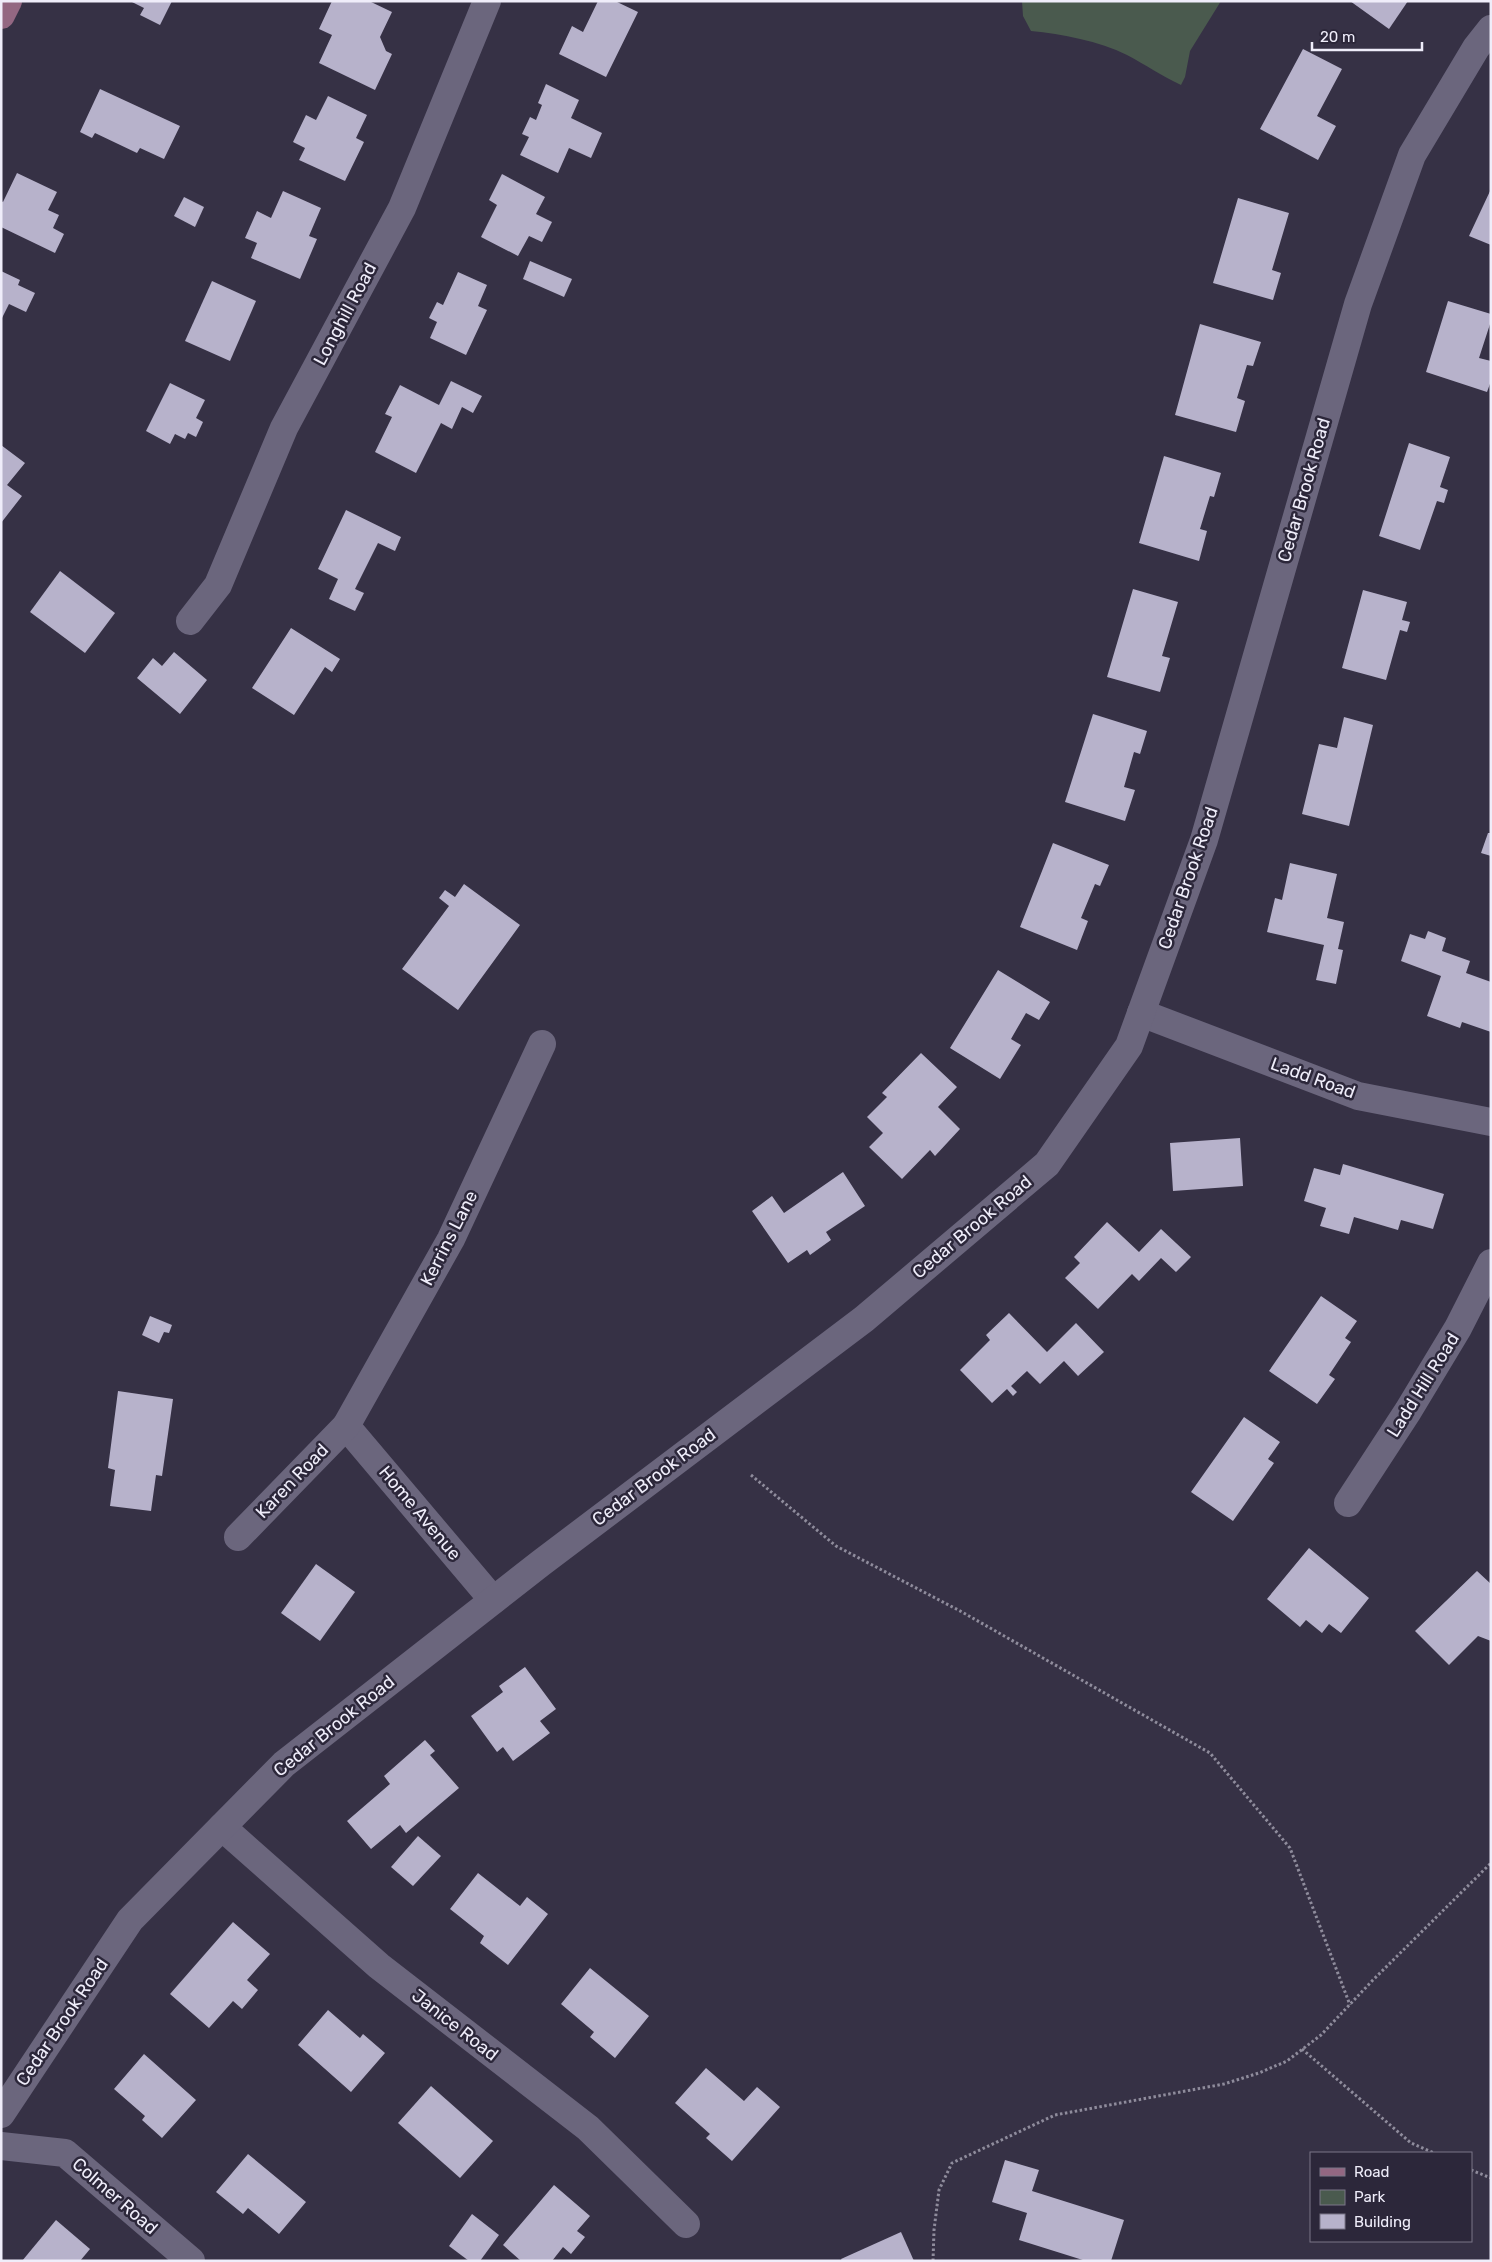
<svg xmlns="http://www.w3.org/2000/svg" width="1492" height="2262" font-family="Rubik,sans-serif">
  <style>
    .green { fill: #4a5a4e }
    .building { fill: #b7b2cb }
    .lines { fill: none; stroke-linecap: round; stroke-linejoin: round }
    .path { stroke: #8f8c9c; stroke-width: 3; stroke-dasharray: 2.5 2.5; stroke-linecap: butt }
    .minor { stroke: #6b667d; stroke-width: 28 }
    .major { stroke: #936782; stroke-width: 28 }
    .labels { text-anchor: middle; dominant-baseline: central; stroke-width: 5; stroke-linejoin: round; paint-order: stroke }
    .street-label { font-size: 18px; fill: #efedfa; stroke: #2c273a }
  </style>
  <rect width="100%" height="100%" fill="#363145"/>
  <!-- green -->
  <path class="green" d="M1022 1H1221L1190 51 1185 77 1181 85C1162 76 1146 65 1127 55 1099 41 1062 34 1031 31L1023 16Z"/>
  <!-- building -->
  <g class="building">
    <polygon points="130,1 172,1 160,25 140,15 144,8"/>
    <polygon points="332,1 369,1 392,12 380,37 386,51 392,54 375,90 319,63 332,35 319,29"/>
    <polygon points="598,1 615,1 638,12 606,77 559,54 572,26 583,32"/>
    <polygon points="1350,1 1408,1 1389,29"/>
    <polygon points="1303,49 1342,69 1317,116 1336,126 1318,160 1260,129"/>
    <polygon points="546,84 579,100 571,118 602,133 591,158 569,148 558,173 520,155 529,137 522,134 530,117 536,120 542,105 538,103"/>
    <polygon points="100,89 180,126 164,159 140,148 137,153 95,133 92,138 80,132"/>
    <polygon points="328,96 367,115 356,138 364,142 345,181 299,160 305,148 293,142 306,115 316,120"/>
    <polygon points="17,173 57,192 48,210 59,215 53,228 64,234 55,253 1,227 1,201 3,202"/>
    <polygon points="502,174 545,197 536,214 552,222 542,242 529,236 518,256 481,237 497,205 489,200"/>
    <polygon points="1491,189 1491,245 1469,236"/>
    <polygon points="283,191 321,208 309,236 317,239 300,279 251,258 257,243 245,238 257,211 271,218"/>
    <polygon points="184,197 204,207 195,227 174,216"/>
    <polygon points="1238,198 1289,213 1272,270 1281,273 1273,300 1213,283"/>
    <polygon points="530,261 572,279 564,297 523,279"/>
    <polygon points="1,271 20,280 18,285 35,293 26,312 9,304 1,320"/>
    <polygon points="458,272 487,285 478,306 487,310 466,355 430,338 437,322 429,318 437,302 443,305"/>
    <polygon points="212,281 256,301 230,361 185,341"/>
    <polygon points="1448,301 1491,314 1491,321 1479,358 1491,361 1491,381 1487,392 1426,372"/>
    <polygon points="1200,324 1261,342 1253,366 1247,365 1237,398 1245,401 1236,432 1175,415"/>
    <polygon points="451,381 482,396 473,413 462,407 452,429 441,423 416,473 375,452 392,417 385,414 400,385 439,405"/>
    <polygon points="170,383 205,400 196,418 203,422 196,437 188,433 185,439 175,434 170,444 146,431"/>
    <polygon points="1409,443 1450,457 1440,487 1448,490 1444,503 1437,501 1420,550 1379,536"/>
    <polygon points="1,445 25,463 7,485 22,496 1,523"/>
    <polygon points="1164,456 1221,473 1214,497 1210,496 1200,529 1207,531 1199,561 1139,543"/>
    <polygon points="346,510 401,537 395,551 378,543 355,589 364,593 355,611 329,599 338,579 318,569"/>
    <polygon points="60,571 115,613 85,653 30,612"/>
    <polygon points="1133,589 1178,602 1162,656 1170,658 1160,692 1107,677"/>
    <polygon points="1363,590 1407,602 1402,620 1410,622 1407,632 1400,630 1386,680 1342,668"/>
    <polygon points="291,628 340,659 332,672 325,667 294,715 252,688"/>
    <polygon points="174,652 207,680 180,714 137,678 153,658 162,666"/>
    <polygon points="1093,714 1147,731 1140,754 1134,752 1124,787 1135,790 1125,821 1065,802"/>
    <polygon points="1344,717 1373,725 1349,826 1302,814 1319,744 1337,748"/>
    <polygon points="1488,833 1491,833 1491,856 1481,853"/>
    <polygon points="1053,843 1109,865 1100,886 1095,884 1081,918 1088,921 1077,950 1020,927"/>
    <polygon points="1290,863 1337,874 1327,918 1344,922 1338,949 1343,950 1336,984 1316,980 1324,945 1267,932 1275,898 1282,900"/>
    <polygon points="464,884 520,925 458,1010 402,969 449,906 439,898 445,890 455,897"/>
    <polygon points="1428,931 1446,938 1442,951 1470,961 1466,973 1491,982 1491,1032 1462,1022 1460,1028 1427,1016 1441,976 1401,961 1410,934 1425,939"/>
    <polygon points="998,970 1050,1002 1039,1020 1026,1013 1011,1039 1021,1045 1000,1079 950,1048"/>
    <polygon points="921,1053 957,1087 938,1107 960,1129 935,1156 930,1150 902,1179 869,1147 883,1133 867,1117 887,1097 882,1093"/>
    <polygon points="1240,1138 1243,1186 1173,1191 1170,1143"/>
    <polygon points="1343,1164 1444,1194 1433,1229 1401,1220 1398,1230 1354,1217 1349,1234 1320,1226 1326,1208 1304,1201 1314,1168 1340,1175"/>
    <polygon points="843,1172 865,1206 826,1232 831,1240 810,1255 807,1250 788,1263 752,1211 772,1196 784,1213"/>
    <polygon points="1107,1222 1139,1252 1161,1229 1191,1257 1176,1272 1161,1258 1139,1281 1132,1274 1098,1309 1065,1278 1080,1263 1074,1257"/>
    <polygon points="1321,1296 1357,1321 1345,1338 1351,1342 1329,1375 1335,1379 1317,1404 1269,1371"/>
    <polygon points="1009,1313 1047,1352 1076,1323 1104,1352 1078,1376 1064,1361 1040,1384 1027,1371 1011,1386 1017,1392 1013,1396 1007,1389 992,1403 960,1370 990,1340 986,1335"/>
    <polygon points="150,1316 172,1325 169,1333 164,1332 159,1343 142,1335"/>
    <polygon points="118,1391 173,1399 162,1476 156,1475 151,1511 110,1506 115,1470 108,1468"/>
    <polygon points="1244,1417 1280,1442 1268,1459 1274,1463 1233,1521 1191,1492"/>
    <polygon points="1309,1548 1369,1598 1341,1633 1329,1624 1322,1633 1306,1620 1300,1627 1267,1599"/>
    <polygon points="316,1564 355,1592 320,1641 281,1613"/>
    <polygon points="1477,1571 1491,1584 1491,1641 1478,1636 1449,1665 1415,1631"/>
    <polygon points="525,1667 556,1709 540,1721 550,1733 513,1761 503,1747 497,1752 471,1716 503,1692 499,1686"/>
    <polygon points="425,1740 435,1751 430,1755 459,1788 406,1833 400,1825 371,1849 347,1821 390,1784 384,1776"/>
    <polygon points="418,1836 441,1856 413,1886 391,1867"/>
    <polygon points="478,1873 520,1906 527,1897 548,1914 508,1965 480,1943 484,1936 450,1909"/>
    <polygon points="233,1922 270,1954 247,1980 258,1990 242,2009 233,2001 209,2028 170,1994"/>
    <polygon points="590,1968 649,2016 615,2058 590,2037 594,2032 561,2004"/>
    <polygon points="328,2010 360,2038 363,2034 385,2053 351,2092 298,2045"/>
    <polygon points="144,2054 196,2100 162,2138 142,2120 145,2116 114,2089"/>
    <polygon points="706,2068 744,2101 757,2087 780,2107 732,2161 706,2138 710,2134 675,2103"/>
    <polygon points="431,2086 493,2141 460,2178 398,2123"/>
    <polygon points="248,2154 306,2202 279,2234 248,2208 243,2214 216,2192"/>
    <polygon points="1005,2160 1039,2170 1032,2191 1124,2220 1111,2261 1086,2261 1019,2240 1027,2213 992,2202"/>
    <polygon points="554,2185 590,2216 577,2231 585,2237 571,2254 563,2247 552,2261 521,2261 503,2245"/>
    <polygon points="472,2214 499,2235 480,2261 469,2261 449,2246"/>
    <polygon points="56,2220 90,2249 80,2261 22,2261"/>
    <polygon points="901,2232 914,2261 842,2261 841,2259"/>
  </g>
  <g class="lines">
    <!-- path -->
    <g class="path">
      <polyline points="751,1475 836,1546 962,1612 1210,1753 1290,1848 1350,2005"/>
      <polyline points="1302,2049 1411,2143 1434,2153"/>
      <polyline points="1471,2170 1491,2178"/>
      <polyline points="933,2261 934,2230 939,2190 952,2163 1055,2115 1224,2084 1259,2073 1287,2061 1321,2035 1372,1981 1491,1863"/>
    </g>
    <!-- minor -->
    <g class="minor">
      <polyline points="190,621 218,585 284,428 402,208 487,1"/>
      <polyline points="1141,1013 1358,1096 1491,1122"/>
      <polyline points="346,1426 493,1600"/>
      <polyline points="1348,1503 1408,1411 1458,1328 1491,1263"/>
      <polyline points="238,1537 346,1426 451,1239 542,1044"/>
      <polyline points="222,1827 379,1966 588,2128 686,2224"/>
      <polyline points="1,2114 130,1920 284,1764 541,1563 864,1319 1047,1164 1129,1046 1204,840 1358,304 1412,155 1476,48 1491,29"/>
      <polyline points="1,2146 65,2153 191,2261"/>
    </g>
    <!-- major -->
    <polyline class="major" points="1,15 8,1"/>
  </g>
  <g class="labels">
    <!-- street labels -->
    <g class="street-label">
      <text transform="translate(345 314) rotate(-62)">Longhill Road</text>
      <text transform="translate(1304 490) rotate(-74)">Cedar Brook Road</text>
      <text transform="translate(1188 878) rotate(-71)">Cedar Brook Road</text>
      <text transform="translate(1313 1078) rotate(20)">Ladd Road</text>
      <text transform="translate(972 1227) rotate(-40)">Cedar Brook Road</text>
      <text transform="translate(449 1238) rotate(-63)">Kerrins Lane</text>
      <text transform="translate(1423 1385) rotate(-58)">Ladd Hill Road</text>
      <text transform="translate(654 1477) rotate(-37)">Cedar Brook Road</text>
      <text transform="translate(292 1481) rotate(-46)">Karen Road</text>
      <text transform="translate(420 1513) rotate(50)">Home Avenue</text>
      <text transform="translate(334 1726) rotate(-39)">Cedar Brook Road</text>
      <text transform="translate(62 2022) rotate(-56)">Cedar Brook Road</text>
      <text transform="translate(455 2025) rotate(38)">Janice Road</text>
      <text transform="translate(115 2196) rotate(41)">Colmer Road</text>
    </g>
  </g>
  <!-- border -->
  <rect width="1492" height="2262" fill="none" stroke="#efedfa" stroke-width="5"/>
  <!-- legend -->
  <rect x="1310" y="2152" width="162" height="90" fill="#2c273a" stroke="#7a7687"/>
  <rect x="1320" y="2168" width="25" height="8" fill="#936782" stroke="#7a7687"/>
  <text x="1354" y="2177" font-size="15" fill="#efedfa">Road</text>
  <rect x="1320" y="2190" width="25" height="15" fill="#4a5a4e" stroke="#7a7687"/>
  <text x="1354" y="2202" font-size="15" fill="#efedfa">Park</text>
  <rect x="1320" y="2214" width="25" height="15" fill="#b7b2cb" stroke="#7a7687"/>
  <text x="1354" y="2227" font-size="15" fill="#efedfa">Building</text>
  <!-- scale -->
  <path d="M1312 42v8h110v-8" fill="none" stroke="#efedfa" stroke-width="2.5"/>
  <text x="1320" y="42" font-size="15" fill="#efedfa" stroke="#2c273a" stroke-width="4" paint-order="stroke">20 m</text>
</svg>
